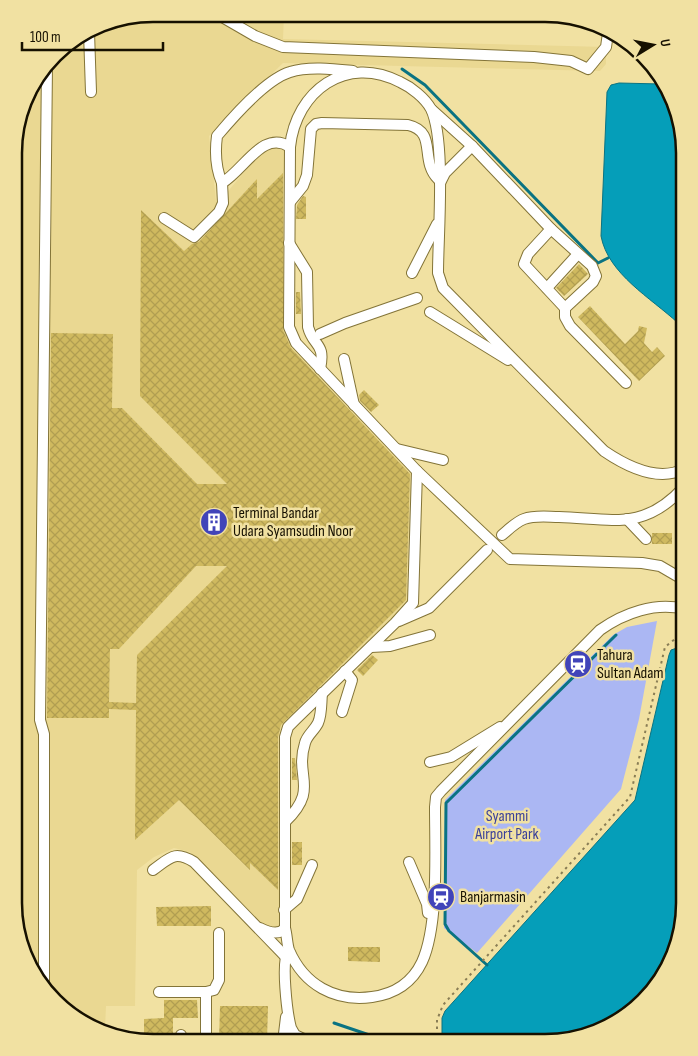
<svg xmlns="http://www.w3.org/2000/svg" width="698" height="1056" font-family="'Sofia Sans Condensed',sans-serif">
  <style>
    .built { fill: #ead892 }
    .green { fill: #abb7f3 }
    .water { fill: #059eb9; stroke: #0a7382 }
    .lines { fill: none; stroke-linecap: round; stroke-linejoin: round }
    .stream { stroke: #0a7382; stroke-width: 3 }
    .building { fill: url(#building-cross-hatch); fill-rule: evenodd }
    .minor-casing { stroke: #837438; stroke-width: 12 }
    .path { stroke: #897d55; stroke-width: 2; stroke-dasharray: 2.5 4; stroke-linecap: butt }
    .minor { stroke: #fff; stroke-width: 10 }
    .labels { text-anchor: middle; dominant-baseline: central; stroke-width: 5; stroke-linejoin: round; paint-order: stroke }
    .poi-label { font-size: 16px; fill: #161000; stroke: #f1e1a2; text-anchor: start }
    .park-label { font-size: 16px; fill: #3b419a; stroke: #f1e1a2 }
    .rim { fill: none; stroke: #161000; stroke-width: 2.5 }
  </style>
  <defs>
    <pattern id="building-cross-hatch" width="8" height="8" patternUnits="userSpaceOnUse" patternTransform="scale(1.25)"><rect width="8" height="8" fill="#cfb95f"/><path d="M0 0l8 8M0 8l8-8" fill="none" stroke="#b19e51"/></pattern>
  </defs>
  <rect width="100%" height="100%" fill="#f1e1a2"/>
  <!-- built -->
  <polygon class="built" points="153,14 284,14 283,39 606,47 606,64 600,71 283,63 209,136 216,201 218,203 257,157 272,145 289,149 287,335 415,464 414,602 286,727 281,924 279,929 263,926 190,852 174,848 154,857 137,870 135,1006 106,1006 105,1029 68,1014 24,956 14,903 15,135 32,84 61,48 108,21"/>
  <!-- green -->
  <polygon class="green" points="657,621 639,719 621,789 477,953 444,928 445,800 613,635 627,627"/>
  <!-- water -->
  <g class="water">
    <path d="M619 83 661 84 674 100 684 153V325L678 323C651 298 608 274 601 236L607 92 611 85Z"/>
    <polygon points="677,648 684,651 684,912 661,981 598,1032 545,1042 442,1042 442,1018 445,1011 635,800 669,655 671,650"/>
  </g>
  <g class="lines">
    <!-- stream -->
    <g class="stream">
      <polyline points="402,69 425,85 598,263 608,258"/>
      <polyline points="487,965 449,931 445,924 446,803 616,635"/>
      <polyline points="334,1023 390,1042"/>
    </g>
  </g>
  <!-- building -->
  <g class="building">
    <path d="M283 173V330L291 348 410 474 406 600 281 725 278 737V890L250 863V870L179 800 135 840 136 710 109 709V718H47L51 333 113 334 112 408H122L197 484H227L140 396 141 210 184 251 192 244 199 242 257 179V199ZM196 566H227L137 655 136 703 109 702 110 649H119Z"/>
    <polygon points="303,196 306,197 306,219 296,219 297,205"/>
    <polygon points="579,264 588,274 564,296 556,288"/>
    <polygon points="296,292 300,292 301,314 296,314"/>
    <polygon points="590,306 625,344 638,331 639,326 647,328 644,343 652,352 657,347 665,356 639,381 578,317"/>
    <polygon points="364,390 379,405 371,412 360,401 359,395"/>
    <rect x="652" y="533" width="20" height="11"/>
    <polygon points="372,655 378,660 363,676 357,670"/>
    <polygon points="292,758 295,758 297,780 292,780"/>
    <rect x="292" y="842" width="10" height="23"/>
    <polygon points="211,906 211,926 157,926 156,907"/>
    <polygon points="348,947 380,947 380,962 348,961"/>
    <polygon points="164,1000 197,1000 198,1018 173,1018 173,1041 144,1041 144,1019 164,1018"/>
    <polygon points="220,1006 268,1006 267,1041 219,1041"/>
  </g>
  <g class="lines">
    <!-- minor casing -->
    <g class="minor-casing">
      <g id="minor">
        <polyline points="217,14 255,36 283,47 534,57 571,61 588,69 606,47 608,33"/>
        <polyline points="89,32 91,92"/>
        <polyline points="432,110 472,146 551,229 592,266 596,276 593,282 565,308 565,317 570,326 626,383"/>
        <path d="M290 147C263 129 245 169 222 183 216 169 215 151 217 136 233 117 267 79 290 72 308 66 334 69 353 71"/>
        <polyline points="440,183 445,173 472,146"/>
        <path d="M290 202 303 186 307 175 311 129 316 124 322 123 408 125C438 132 419 160 438 179"/>
        <polyline points="164,218 194,237 219,212 223,203 222,183"/>
        <polyline points="551,229 528,254 524,264 565,308"/>
        <path d="M289 243 307 272 308 327C313 347 326 342 320 369"/>
        <polyline points="412,273 437,224"/>
        <polyline points="547,288 578,254"/>
        <polyline points="430,312 508,360"/>
        <polyline points="320,334 345,323 417,298"/>
        <polyline points="344,359 354,405"/>
        <polyline points="397,449 443,460"/>
        <polyline points="417,471 510,559 642,563 660,566 684,580"/>
        <polyline points="627,519 646,539"/>
        <path d="M502 535C509 529 516 522 524 519 535 515 548 517 559 517 613 519 644 531 684 487"/>
        <path d="M684 609C655 602 624 613 600 630L441 791 436 797 435 807C435 849 439 925 422 962 412 983 394 994 372 997 335 1002 304 985 289 950 287 944 287 935 285 928V737L288 727 296 719 395 623 413 603 417 471 296 343 289 327 290 147C296 91 346 54 400 82 411 87 425 98 431 109 446 140 438 235 438 273L443 288 604 451C626 466 658 482 684 469"/>
        <polyline points="399,621 429,608 487,550"/>
        <polyline points="371,647 390,646 430,635"/>
        <polyline points="342,712 352,680 345,671"/>
        <polyline points="430,762 451,757 500,727"/>
        <path d="M285 822C320 788 294 778 305 743 307 735 314 731 318 723 322 714 321 703 322 693"/>
        <polyline points="409,862 427,904 428,913"/>
        <path d="M153 870C170 858 174 850 194 862L285 956"/>
        <polyline points="284,910 297,899 312,865"/>
        <path d="M260 928C268 932 279 936 285 928"/>
        <path d="M288 951C281 962 287 1013 291 1028L295 1035 310 1042"/>
        <polyline points="44,982 44,734 40,720 47,65"/>
        <polyline points="159,992 206,992 206,1041"/>
        <polyline points="206,992 214,990 219,980 219,933"/>
        <polyline points="181,1035 181,1041"/>
        <polyline points="283,1042 286,1017"/>
      </g>
    </g>
    <!-- path -->
    <polyline class="path" points="437,1042 437,1020 443,1005 630,797 665,647 675,639 684,641"/>
    <!-- minor -->
    <use href="#minor" class="minor"/>
  </g>
  <!-- icons -->
  <defs>
    <g id="building-disc" transform="scale(1.4375)"><circle r="9.5" fill="#4144b9" stroke="#f1e1a2"/><path d="M-4-6H4V6H1V3H-1V6H-4ZM-2.5-4.3h1.7v1.8h-1.7ZM.8-4.3h1.7v1.8H.8ZM-2.5-1h1.7V.8h-1.7ZM.8-1h1.7V.8H.8Z" fill="#fff"/></g>
    <g id="station-disc" transform="scale(1.4375)"><circle r="9.5" fill="#4144b9" stroke="#f1e1a2"/><path d="M-3-6H3Q5-6 5-4V2Q5 4 3 4L4.5 6H3L1.5 4h-3L-3 6H-4.5L-3 4Q-5 4-5 2V-4Q-5-6-3-6ZM-3.5-4v3h7v-3ZM-3.5 1v1.5H-2V1ZM2 1v1.5H3.5V1Z" fill="#fff"/></g>
  </defs>
  <g fill-rule="evenodd">
    <use href="#building-disc" x="214" y="522"/>
    <use href="#station-disc" x="578" y="664"/>
    <use href="#station-disc" x="441" y="897"/>
  </g>
  <g class="labels">
    <!-- poi labels -->
    <g class="poi-label">
      <text x="233" y="513">Terminal Bandar<tspan x="233" dy="18">Udara Syamsudin Noor</tspan></text>
      <text x="597" y="655">Tahura<tspan x="597" dy="18">Sultan Adam</tspan></text>
      <text x="460" y="897">Banjarmasin</text>
    </g>
    <!-- park labels -->
    <g class="park-label">
      <text x="507" y="816">Syammi<tspan x="507" dy="18">Airport Park</tspan></text>
    </g>
  </g>
  <!-- crop -->
  <path d="M0 0H698V1056H0ZM153 22H545A131 131 0 0 1 676 153V903A131 131 0 0 1 545 1034H153A131 131 0 0 1 22 903V153A131 131 0 0 1 153 22Z" fill="#f1e1a2" fill-rule="evenodd"/>
  <path class="rim" d="M153 22H545A131 131 0 0 1 676 153V903A131 131 0 0 1 545 1034H153A131 131 0 0 1 22 903V153A131 131 0 0 1 153 22Z"/>
  <!-- north arrow -->
  <g transform="translate(653 45) rotate(80)" stroke="#f1e1a2" stroke-width="4" paint-order="stroke">
  <path d="M0-4L9 19L0 12L-9 19Z" fill="#161000"/>
  <text y="-8" font-size="14" font-weight="bold" text-anchor="middle" fill="#161000">U</text>
  </g>
  <!-- scale -->
  <path d="M22 42v8h141v-8" fill="none" stroke="#161000" stroke-width="2.5"/>
  <text x="30" y="42" font-size="15" fill="#161000" stroke="#f1e1a2" stroke-width="4" paint-order="stroke">100 m</text>
</svg>
